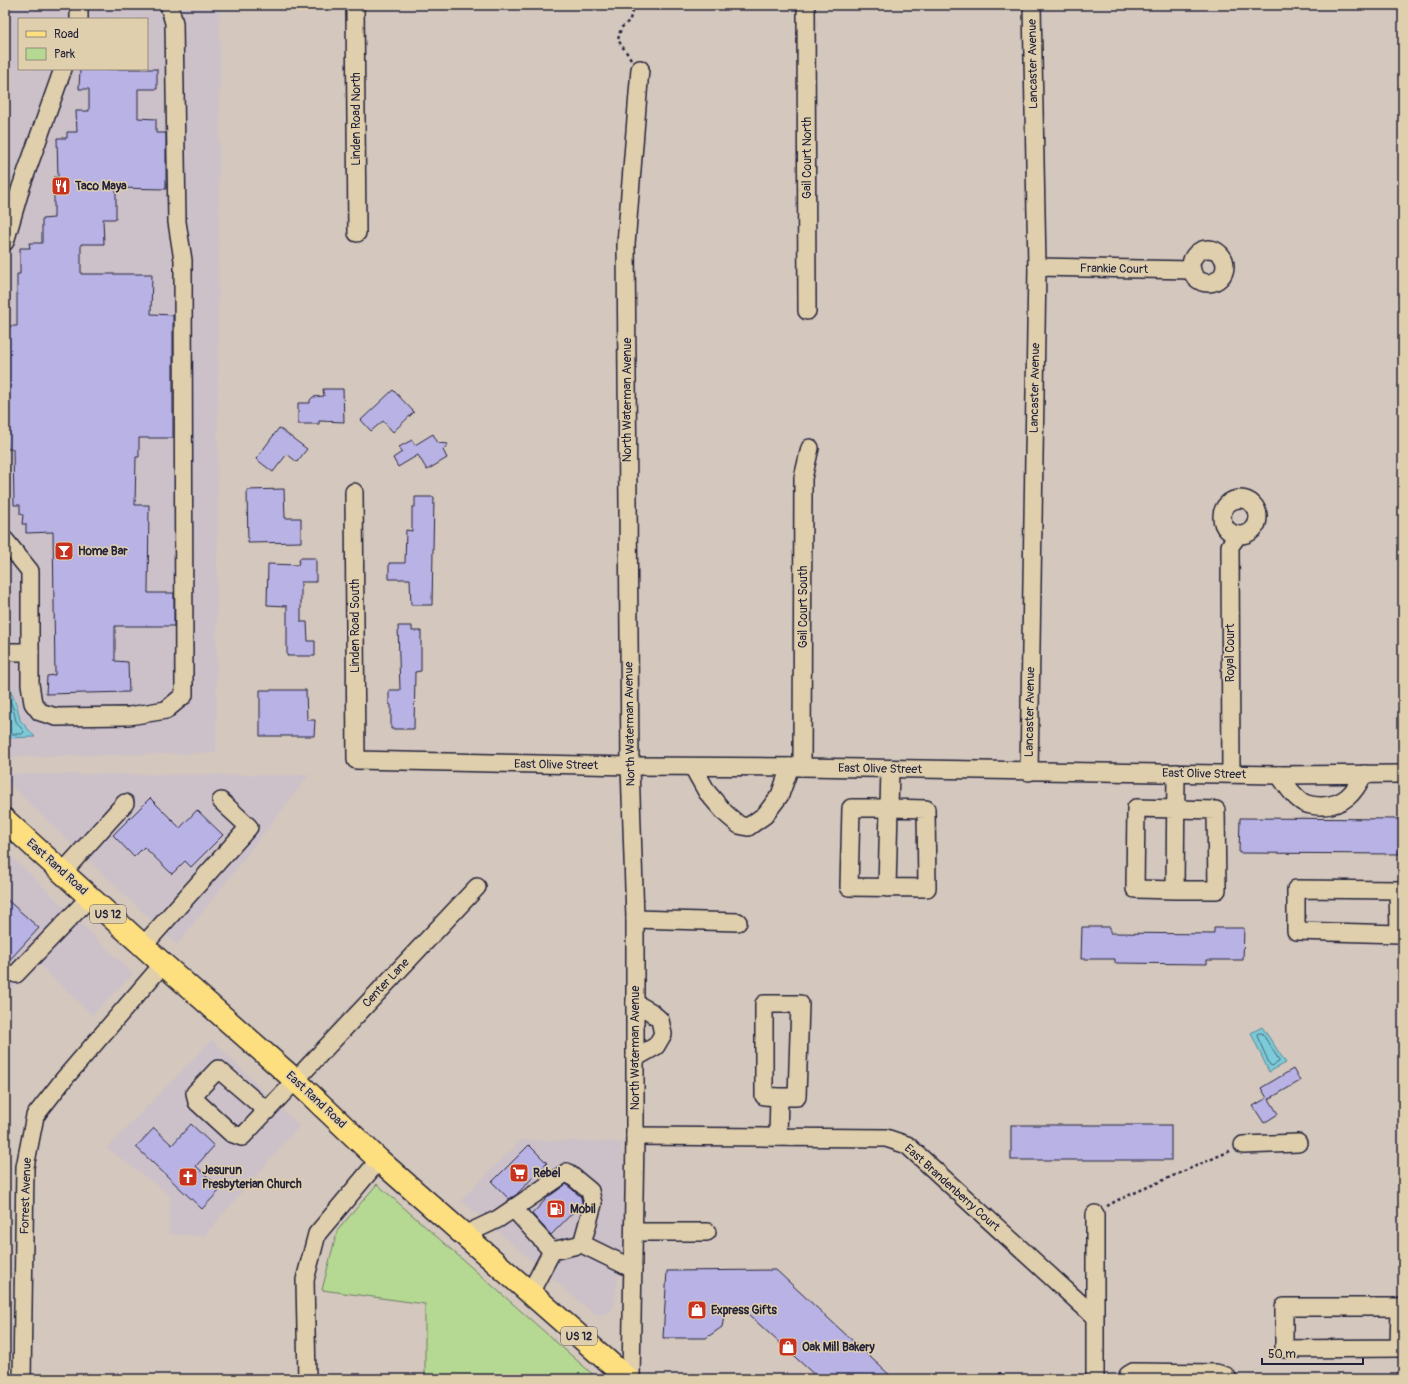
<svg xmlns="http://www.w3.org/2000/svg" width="1408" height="1384" font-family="Pangolin,sans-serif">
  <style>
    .built { fill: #ccc1c9; fill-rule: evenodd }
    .green { fill: #b5d892; stroke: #6c7d66 }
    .water { fill: #7ccbd8; stroke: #588799 }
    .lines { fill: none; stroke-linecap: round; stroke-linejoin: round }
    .shore { stroke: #46667a; stroke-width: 1 }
    .building { fill: #b9b3e5; stroke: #22223b }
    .minor-casing { stroke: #22223b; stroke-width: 20 }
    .major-casing { stroke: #22223b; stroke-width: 25 }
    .path { stroke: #22223b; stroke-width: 2.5; stroke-dasharray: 3 3; stroke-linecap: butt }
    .minor { stroke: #e0cfac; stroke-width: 17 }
    .major { stroke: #fedf80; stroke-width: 22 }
    .labels { text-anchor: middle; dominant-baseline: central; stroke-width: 3; stroke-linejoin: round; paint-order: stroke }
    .shield { fill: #e0cfac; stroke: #5b565d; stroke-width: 1 }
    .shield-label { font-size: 11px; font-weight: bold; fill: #22223b }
    .street-label { font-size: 12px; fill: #22223b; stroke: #e0cfac }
    .poi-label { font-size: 12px; font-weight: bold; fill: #22223b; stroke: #e0cfac; text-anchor: start }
  </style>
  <rect width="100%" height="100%" fill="#d4c7bd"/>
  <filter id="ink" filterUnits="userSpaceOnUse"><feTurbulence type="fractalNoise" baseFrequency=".025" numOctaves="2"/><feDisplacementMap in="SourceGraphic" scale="8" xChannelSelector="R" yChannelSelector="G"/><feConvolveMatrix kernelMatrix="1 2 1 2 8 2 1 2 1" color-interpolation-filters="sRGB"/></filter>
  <g filter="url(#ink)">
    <!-- built -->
    <g class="built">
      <path d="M5 5H220L216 753 5 757ZM19 19H147V69H19Z"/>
      <polygon points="5,774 309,775 177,945 5,780"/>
      <polygon points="5,850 133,974 92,1015 38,963 5,996"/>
      <polygon points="212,1040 299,1126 204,1236 169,1234 170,1195 107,1148"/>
      <polygon points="521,1140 622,1142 625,1190 623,1243 615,1298 613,1309 607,1313 601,1315 593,1313 461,1200"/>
    </g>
    <!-- green -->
    <polygon class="green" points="377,1184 598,1379 425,1379 425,1304 322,1290 337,1231"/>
    <!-- water -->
    <g class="water">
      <polygon points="5,679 17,706 20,720 35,737 5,738"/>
      <polygon points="1262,1027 1286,1063 1269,1072 1251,1033"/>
    </g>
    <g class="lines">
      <!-- shore -->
      <g class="shore">
        <polyline points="5,689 13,708 16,721 24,732 22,734 5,734"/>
        <polygon points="1260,1033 1262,1033 1279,1060 1279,1062 1272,1066 1270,1065 1257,1036 1257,1034"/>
      </g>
    </g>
    <!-- building -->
    <g class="building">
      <polygon points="80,69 157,69 157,89 138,89 138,118 156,119 156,133 166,133 166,189 116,188 116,219 103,219 104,244 81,244 81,274 152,274 151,314 173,315 173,438 139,438 139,457 136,457 135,505 149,505 148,593 174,593 174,626 115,626 115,661 128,662 129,692 46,694 47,676 55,675 53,532 26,533 26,524 22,524 23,515 20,514 20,505 14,505 13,449 7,449 7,443 5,443 5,326 17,326 17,274 20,274 20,248 30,248 29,243 42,243 42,219 54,218 54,177 58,177 57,138 67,138 67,132 77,132 76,111 89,111 89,89 79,89"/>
      <polygon points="323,389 343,389 344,422 319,421 319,424 298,424 298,403 310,403 310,400 313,397 324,396"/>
      <polygon points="393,390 414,412 393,432 383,421 371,431 361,420"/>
      <polygon points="279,428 307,449 297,462 287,454 273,472 256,459"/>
      <polygon points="433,434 438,443 448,444 443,450 447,458 427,470 418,455 398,467 393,458 402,452 399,447 412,440 415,445"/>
      <polygon points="284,489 285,518 301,518 301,542 248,543 247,490"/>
      <polygon points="415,497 434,497 432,605 411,605 410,579 389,579 389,563 405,563 406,530 412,531 412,507 415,507"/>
      <polygon points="300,558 316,558 316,582 301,582 301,622 307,622 308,641 315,641 315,656 287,656 287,606 267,605 268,564 298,565"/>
      <polygon points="398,626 412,626 412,631 421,631 421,671 415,672 414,729 391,729 391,705 389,704 389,690 400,690"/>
      <polygon points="260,690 306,690 307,720 315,720 314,736 260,736"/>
      <polygon points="150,798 180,828 197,810 223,835 191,867 185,861 172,874 144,847 134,857 113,835"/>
      <polygon points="1240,818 1400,819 1399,854 1239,853"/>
      <polygon points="5,898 39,928 5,965"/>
      <polygon points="1082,927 1110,927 1110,933 1214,934 1214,928 1244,928 1243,960 1207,960 1207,964 1115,963 1115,959 1081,959"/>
      <polygon points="1293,1069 1300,1081 1269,1099 1278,1114 1264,1123 1253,1106 1267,1098 1261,1088"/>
      <polygon points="191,1124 214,1146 196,1166 221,1189 202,1209 136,1147 154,1128 172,1145"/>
      <rect x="1011" y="1125" width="160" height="35"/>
      <polygon points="529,1145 547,1163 516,1195 509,1199 492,1182"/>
      <polygon points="566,1184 581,1197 582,1203 551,1235 532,1214 548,1197"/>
      <polygon points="776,1270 894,1379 819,1379 737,1304 725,1311 722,1327 706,1338 663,1338 667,1271"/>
    </g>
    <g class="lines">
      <!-- minor casing -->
      <g class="minor-casing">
        <g id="minor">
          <polyline points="79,5 79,19"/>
          <polyline points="355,5 357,233"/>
          <polyline points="806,5 807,311"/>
          <polyline points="5,242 21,187 63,69"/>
          <circle cx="1208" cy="266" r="17"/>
          <polyline points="1037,267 1192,270"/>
          <polyline points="354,492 356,760 630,766 802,767 1279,775 1403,774"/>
          <circle cx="1240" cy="517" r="18"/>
          <polyline points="5,540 30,571 30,652 5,652"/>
          <polyline points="30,652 30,684 33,703 40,712 56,717 129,716 166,710 184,695 183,260 177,222 174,23 169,5"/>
          <polyline points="693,767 707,792 725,813 739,825 748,827 765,815 780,795 790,767"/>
          <polyline points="802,767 803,478 810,448"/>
          <polyline points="1029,772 1037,267 1032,5"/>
          <polyline points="1231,774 1230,546 1238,535"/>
          <path d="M1279 775C1286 784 1293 797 1304 803 1309 805 1316 806 1322 806 1345 805 1354 793 1364 774"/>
          <polyline points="63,872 125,803"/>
          <polyline points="887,888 889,808 926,809 927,888 849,887 851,808 889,808 890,769"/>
          <polygon points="1296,889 1398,890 1399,934 1296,931"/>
          <polyline points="1175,890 1217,890 1216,810 1136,808 1135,889 1175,890 1176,773"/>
          <polyline points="635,919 738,922"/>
          <polyline points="143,946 249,827 221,801"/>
          <polyline points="16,974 90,897"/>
          <polyline points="635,1003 651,1012 660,1020 663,1034 656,1046 635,1058"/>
          <polyline points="267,1111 218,1069 195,1093 197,1102 231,1133 242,1137 477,887"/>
          <polyline points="635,1136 886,1138 907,1145 1094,1316"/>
          <polyline points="778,1137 779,1097 764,1096 764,1004 800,1004 797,1097 779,1097"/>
          <polyline points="1243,1145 1298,1143"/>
          <polyline points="514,1209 552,1251"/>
          <polyline points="1095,1214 1095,1379"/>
          <polyline points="634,1232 707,1232"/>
          <polyline points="464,1235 498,1219 567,1172 590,1191 593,1204 582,1244 633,1269"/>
          <polyline points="530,1293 552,1251 582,1244"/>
          <polygon points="1284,1307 1400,1307 1399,1348 1284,1349"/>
          <polyline points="22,1379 25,1167 35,1116 64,1079 163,964"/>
          <polyline points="307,1379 305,1280 317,1234 379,1160"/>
          <polyline points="631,1379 635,1136 635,919 630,766 626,244 640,69"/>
          <polyline points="1127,1379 1128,1375 1133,1372 1216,1373 1226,1376 1228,1379"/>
        </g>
      </g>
      <!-- major casing -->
      <g class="major-casing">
        <polyline id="major" points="5,820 163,964 295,1080 379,1160 628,1379"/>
      </g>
      <!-- path -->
      <g class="path">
        <polyline points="631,59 618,40 621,28 629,21 634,9 634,5"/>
        <polyline points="1107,1206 1118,1200 1230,1151"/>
        <polyline points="1000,1372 1000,1379"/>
      </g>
      <!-- minor -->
      <use href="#minor" class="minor"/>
      <!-- major -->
      <use href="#major" class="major"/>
    </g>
  </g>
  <!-- icons -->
  <defs>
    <g id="restaurant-square" transform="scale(1)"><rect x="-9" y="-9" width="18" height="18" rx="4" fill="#c8321e" stroke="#e0cfac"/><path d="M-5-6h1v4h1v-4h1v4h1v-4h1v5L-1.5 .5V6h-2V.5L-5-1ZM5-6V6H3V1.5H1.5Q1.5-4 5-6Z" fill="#fff"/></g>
    <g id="bar-square" transform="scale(1)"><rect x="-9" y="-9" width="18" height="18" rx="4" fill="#c8321e" stroke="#e0cfac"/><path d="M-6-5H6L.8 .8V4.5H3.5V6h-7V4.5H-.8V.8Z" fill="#fff"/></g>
    <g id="supermarket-square" transform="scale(1)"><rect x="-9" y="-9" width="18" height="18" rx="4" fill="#c8321e" stroke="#e0cfac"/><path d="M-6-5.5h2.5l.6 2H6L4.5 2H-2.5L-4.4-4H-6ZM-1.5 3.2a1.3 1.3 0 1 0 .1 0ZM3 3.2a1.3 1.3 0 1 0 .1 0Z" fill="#fff"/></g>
    <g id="church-square" transform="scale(1)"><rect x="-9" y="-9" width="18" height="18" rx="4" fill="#c8321e" stroke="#e0cfac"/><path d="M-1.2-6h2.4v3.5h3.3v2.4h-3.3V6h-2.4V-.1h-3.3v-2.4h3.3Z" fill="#fff"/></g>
    <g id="fuel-square" transform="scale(1)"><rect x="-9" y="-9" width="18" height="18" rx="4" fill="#c8321e" stroke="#e0cfac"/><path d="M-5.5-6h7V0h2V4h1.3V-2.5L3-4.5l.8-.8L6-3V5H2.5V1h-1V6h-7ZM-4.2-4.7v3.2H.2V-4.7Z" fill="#fff"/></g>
    <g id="shop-square" transform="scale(1)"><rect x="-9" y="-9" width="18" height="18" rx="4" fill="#c8321e" stroke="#e0cfac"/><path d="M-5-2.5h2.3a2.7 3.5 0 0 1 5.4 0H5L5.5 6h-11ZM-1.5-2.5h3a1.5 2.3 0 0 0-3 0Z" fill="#fff"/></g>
  </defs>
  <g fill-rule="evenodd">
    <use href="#restaurant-square" x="61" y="186"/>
    <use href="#bar-square" x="64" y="551"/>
    <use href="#supermarket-square" x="519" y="1173"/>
    <use href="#church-square" x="188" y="1177"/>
    <use href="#fuel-square" x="556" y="1209"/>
    <use href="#shop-square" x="697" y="1310"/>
    <use href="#shop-square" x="788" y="1347"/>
  </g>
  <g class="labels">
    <!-- shield labels -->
    <g class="shield">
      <rect x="90" y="905" width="36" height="18" rx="3"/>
      <rect x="561" y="1327" width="36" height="18" rx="3"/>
    </g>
    <g class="shield-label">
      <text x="108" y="914">US 12</text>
      <text x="579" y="1336">US 12</text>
    </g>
    <!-- street labels -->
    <g class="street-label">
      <text transform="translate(1033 64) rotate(-91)">Lancaster Avenue</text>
      <text transform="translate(356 119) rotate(-90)">Linden Road North</text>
      <text transform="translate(807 158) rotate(-90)">Gail Court North</text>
      <text transform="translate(1114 269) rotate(1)">Frankie Court</text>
      <text transform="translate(1035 388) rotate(-89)">Lancaster Avenue</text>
      <text transform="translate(627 400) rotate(-90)">North Waterman Avenue</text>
      <text transform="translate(803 607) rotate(-90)">Gail Court South</text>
      <text transform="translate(355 626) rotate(-90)">Linden Road South</text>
      <text transform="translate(1230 653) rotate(-90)">Royal Court</text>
      <text transform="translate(1030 712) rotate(-89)">Lancaster Avenue</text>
      <text transform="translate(630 724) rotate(-91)">North Waterman Avenue</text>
      <text transform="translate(556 765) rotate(1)">East Olive Street</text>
      <text transform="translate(880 769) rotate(1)">East Olive Street</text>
      <text transform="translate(1204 774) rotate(1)">East Olive Street</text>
      <text transform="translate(57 867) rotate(42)">East Rand Road</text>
      <text transform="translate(386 983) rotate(-47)">Center Lane</text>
      <text transform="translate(635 1048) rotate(-90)">North Waterman Avenue</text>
      <text transform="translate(316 1100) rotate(43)">East Rand Road</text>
      <text transform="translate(952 1188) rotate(42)">East Brandenberry Court</text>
      <text transform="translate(26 1196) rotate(-88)">Forrest Avenue</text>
    </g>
    <!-- poi labels -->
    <g class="poi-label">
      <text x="75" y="186">Taco Maya</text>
      <text x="78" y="551">Home Bar</text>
      <text x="202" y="1170">Jesurun<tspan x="202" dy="14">Presbyterian Church</tspan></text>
      <text x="533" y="1173">Rebel</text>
      <text x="570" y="1209">Mobil</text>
      <text x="711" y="1310">Express Gifts</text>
      <text x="802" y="1347">Oak Mill Bakery</text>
    </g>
  </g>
  <!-- margin -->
  <rect width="1408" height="1384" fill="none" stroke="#e0cfac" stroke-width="20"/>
  <rect x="10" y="10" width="1388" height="1364" fill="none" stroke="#22223b" stroke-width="1.5" filter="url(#ink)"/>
  <!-- legend -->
  <rect x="18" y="18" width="130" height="52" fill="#e0cfac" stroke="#948a7f"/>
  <rect x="26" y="31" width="20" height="6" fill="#fedf80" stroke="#948a7f"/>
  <text x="54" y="38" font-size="12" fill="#22223b">Road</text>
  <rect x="26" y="48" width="20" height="12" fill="#b5d892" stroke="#948a7f"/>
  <text x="54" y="58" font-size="12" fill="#22223b">Park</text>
  <!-- scale -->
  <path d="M1262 1358v6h101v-6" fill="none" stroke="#22223b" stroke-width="2"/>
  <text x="1268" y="1358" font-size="12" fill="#22223b" stroke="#e0cfac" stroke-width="3" paint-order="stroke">50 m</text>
</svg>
